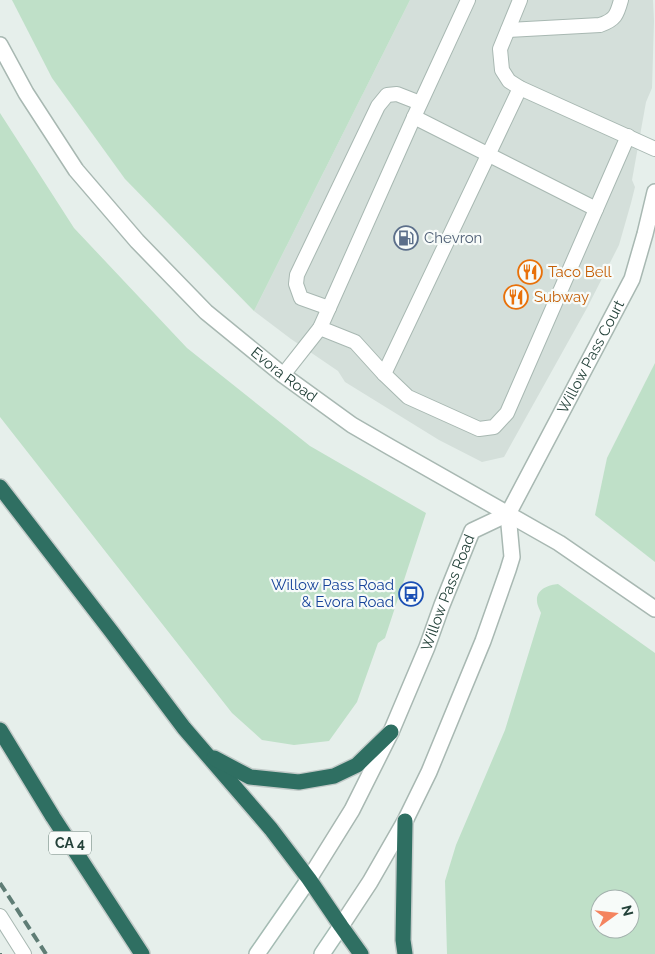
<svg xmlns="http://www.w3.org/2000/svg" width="655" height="954" font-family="Raleway,sans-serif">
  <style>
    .built { fill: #d4dfda }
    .green { fill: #bfe0c8; fill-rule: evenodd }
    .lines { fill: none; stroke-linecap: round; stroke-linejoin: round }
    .service-casing { stroke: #a8b8b2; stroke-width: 16 }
    .minor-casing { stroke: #a8b8b2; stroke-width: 18 }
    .tertiary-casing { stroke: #a8b8b2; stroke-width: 18 }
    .secondary-casing { stroke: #a4bbb3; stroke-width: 18 }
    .motorway-casing { stroke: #c2cac8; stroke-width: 18 }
    .service { stroke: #fff; stroke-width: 14 }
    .minor { stroke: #fff; stroke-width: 15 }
    .tertiary { stroke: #fff; stroke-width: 15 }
    .secondary { stroke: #fff; stroke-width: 15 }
    .motorway { stroke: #2f6f62; stroke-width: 15 }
    .rail { stroke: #5f7d75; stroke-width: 4; stroke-dasharray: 10 5; stroke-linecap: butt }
    .labels { text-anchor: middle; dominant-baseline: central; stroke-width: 4.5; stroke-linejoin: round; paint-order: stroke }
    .shield { fill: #f7fbf9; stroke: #637a73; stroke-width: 1 }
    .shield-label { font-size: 14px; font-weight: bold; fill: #24423a }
    .service-label { font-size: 15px; fill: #4e5e75; stroke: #f7fbf9; text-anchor: start }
    .food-label { font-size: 15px; fill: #c56008; stroke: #f7fbf9; text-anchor: start }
    .street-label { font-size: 15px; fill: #24423a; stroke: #f7fbf9 }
    .transit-label { font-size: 15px; fill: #164399; stroke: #f7fbf9; text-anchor: end }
  </style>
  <rect width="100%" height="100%" fill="#e6efeb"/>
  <!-- built -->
  <polygon class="built" points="410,0 653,0 654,21 652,88 646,102 632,180 635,187 631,203 619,245 587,308 504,457 482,462 439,440 345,382 338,371 291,339 254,311"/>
  <!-- green -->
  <g class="green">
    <polygon points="12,0 410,0 254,311 125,179 52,78"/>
    <polygon points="0,113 74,228 187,348 310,446 426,513 385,638 378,643 357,702 329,741 294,745 262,740 232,713 0,417"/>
    <polygon points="655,363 655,562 595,515 607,458"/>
    <path d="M558 584 655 653V954H447L445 881 456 845 505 730 541 613C540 610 537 605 537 601 536 589 549 585 558 584ZM600 899H630V929H600Z"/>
  </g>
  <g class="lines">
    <!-- service casing -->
    <g class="service-casing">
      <g id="service">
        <polyline points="520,0 500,49 502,70 509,81 520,88 655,149"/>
        <path d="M508 30 600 25C615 20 617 15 621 0"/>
        <polyline points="414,117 596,209"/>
        <polyline points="329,308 301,298 296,284 297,275 378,106 387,95 397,94 420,103"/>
        <polyline points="320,328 355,342 384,374 408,397 479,429 494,427 507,413 628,136"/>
        <polyline points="384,374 520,88"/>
        <polyline points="283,375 320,328 414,117 468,0"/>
        <polyline points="0,916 24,954"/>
      </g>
    </g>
    <!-- minor casing -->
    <g class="minor-casing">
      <g id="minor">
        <path id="s1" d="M0 45 26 93 76 170 137 241 206 312 283 375 352 425 390 447 508 514 632 279 645 234 655 192"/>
      </g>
    </g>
    <!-- tertiary casing -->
    <g class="tertiary-casing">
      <g id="tertiary">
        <polyline points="508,514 559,543 655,609"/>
        <path id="s2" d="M309 879 352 810 391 732 427 647 442 605 472 531 508 514"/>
        <polyline points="341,926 370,882 405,821 429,772 483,641 508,570 512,557 508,514"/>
      </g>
    </g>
    <!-- secondary casing -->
    <g class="secondary-casing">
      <g id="secondary">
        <polyline points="257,954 309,879"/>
        <polyline points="322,954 341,926"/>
      </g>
    </g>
    <!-- motorway casing -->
    <g class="motorway-casing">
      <g id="motorway">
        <polyline points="0,487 111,631 184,728 271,829 309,879 341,926 361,954"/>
        <polyline points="0,730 53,817 142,954"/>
        <polyline points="214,758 250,777 299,782 334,776 357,765 391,732"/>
        <polyline points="405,954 403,940 405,821"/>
      </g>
    </g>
    <!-- service -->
    <use href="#service" class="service"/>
    <!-- minor -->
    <use href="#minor" class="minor"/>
    <!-- tertiary -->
    <use href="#tertiary" class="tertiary"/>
    <!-- secondary -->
    <use href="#secondary" class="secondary"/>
    <!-- motorway -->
    <use href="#motorway" class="motorway"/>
    <!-- rail -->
    <g class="rail">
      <polyline points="0,883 46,954"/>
      <polyline points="0,953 0,954"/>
    </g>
  </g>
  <!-- icons -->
  <defs>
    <g id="fuel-ring" transform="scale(1.25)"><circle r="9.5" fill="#f7fbf9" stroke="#5c6f8a" stroke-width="1.5"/><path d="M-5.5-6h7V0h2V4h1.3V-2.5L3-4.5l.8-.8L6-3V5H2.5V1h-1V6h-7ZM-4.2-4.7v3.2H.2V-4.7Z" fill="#5c6f8a"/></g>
    <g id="restaurant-ring" transform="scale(1.25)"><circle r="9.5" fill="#f7fbf9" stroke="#e8710a" stroke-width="1.5"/><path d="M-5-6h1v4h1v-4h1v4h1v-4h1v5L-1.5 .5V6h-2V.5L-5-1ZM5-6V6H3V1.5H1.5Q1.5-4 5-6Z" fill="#e8710a"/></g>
    <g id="bus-ring" transform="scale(1.25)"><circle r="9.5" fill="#f7fbf9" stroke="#1a4fb4" stroke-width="1.5"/><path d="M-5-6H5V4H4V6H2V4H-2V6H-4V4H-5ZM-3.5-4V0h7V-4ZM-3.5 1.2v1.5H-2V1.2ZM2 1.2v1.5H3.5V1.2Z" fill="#1a4fb4"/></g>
  </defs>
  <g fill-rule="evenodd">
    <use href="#fuel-ring" x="406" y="238"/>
    <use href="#restaurant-ring" x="530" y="272"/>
    <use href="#restaurant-ring" x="516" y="297"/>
    <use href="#bus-ring" x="411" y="594"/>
  </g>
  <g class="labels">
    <!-- shield labels -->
    <rect class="shield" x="49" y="831.5" width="42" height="23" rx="4"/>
    <g class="shield-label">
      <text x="70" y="843">CA 4</text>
    </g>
    <!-- service labels -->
    <g class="service-label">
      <text x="424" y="238">Chevron</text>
    </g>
    <!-- food labels -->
    <g class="food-label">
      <text x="548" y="272">Taco Bell</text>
      <text x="534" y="297">Subway</text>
    </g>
    <!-- street labels -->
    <g class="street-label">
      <text stroke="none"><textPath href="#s1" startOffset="881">Willow Pass Court</textPath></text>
      <text stroke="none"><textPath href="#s1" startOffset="439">Evora Road</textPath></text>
      <text stroke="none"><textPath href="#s2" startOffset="319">Willow Pass Road</textPath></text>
    </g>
    <!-- transit labels -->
    <g class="transit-label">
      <text x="394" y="585">Willow Pass Road<tspan x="394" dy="17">&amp; Evora Road</tspan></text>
    </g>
  </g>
  <!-- north arrow -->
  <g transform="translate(615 914) rotate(75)"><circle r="24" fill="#f7fbf9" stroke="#a3b1ad"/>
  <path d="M0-4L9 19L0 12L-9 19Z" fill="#f4845f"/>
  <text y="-8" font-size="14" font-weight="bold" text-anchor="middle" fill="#24423a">N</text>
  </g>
</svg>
